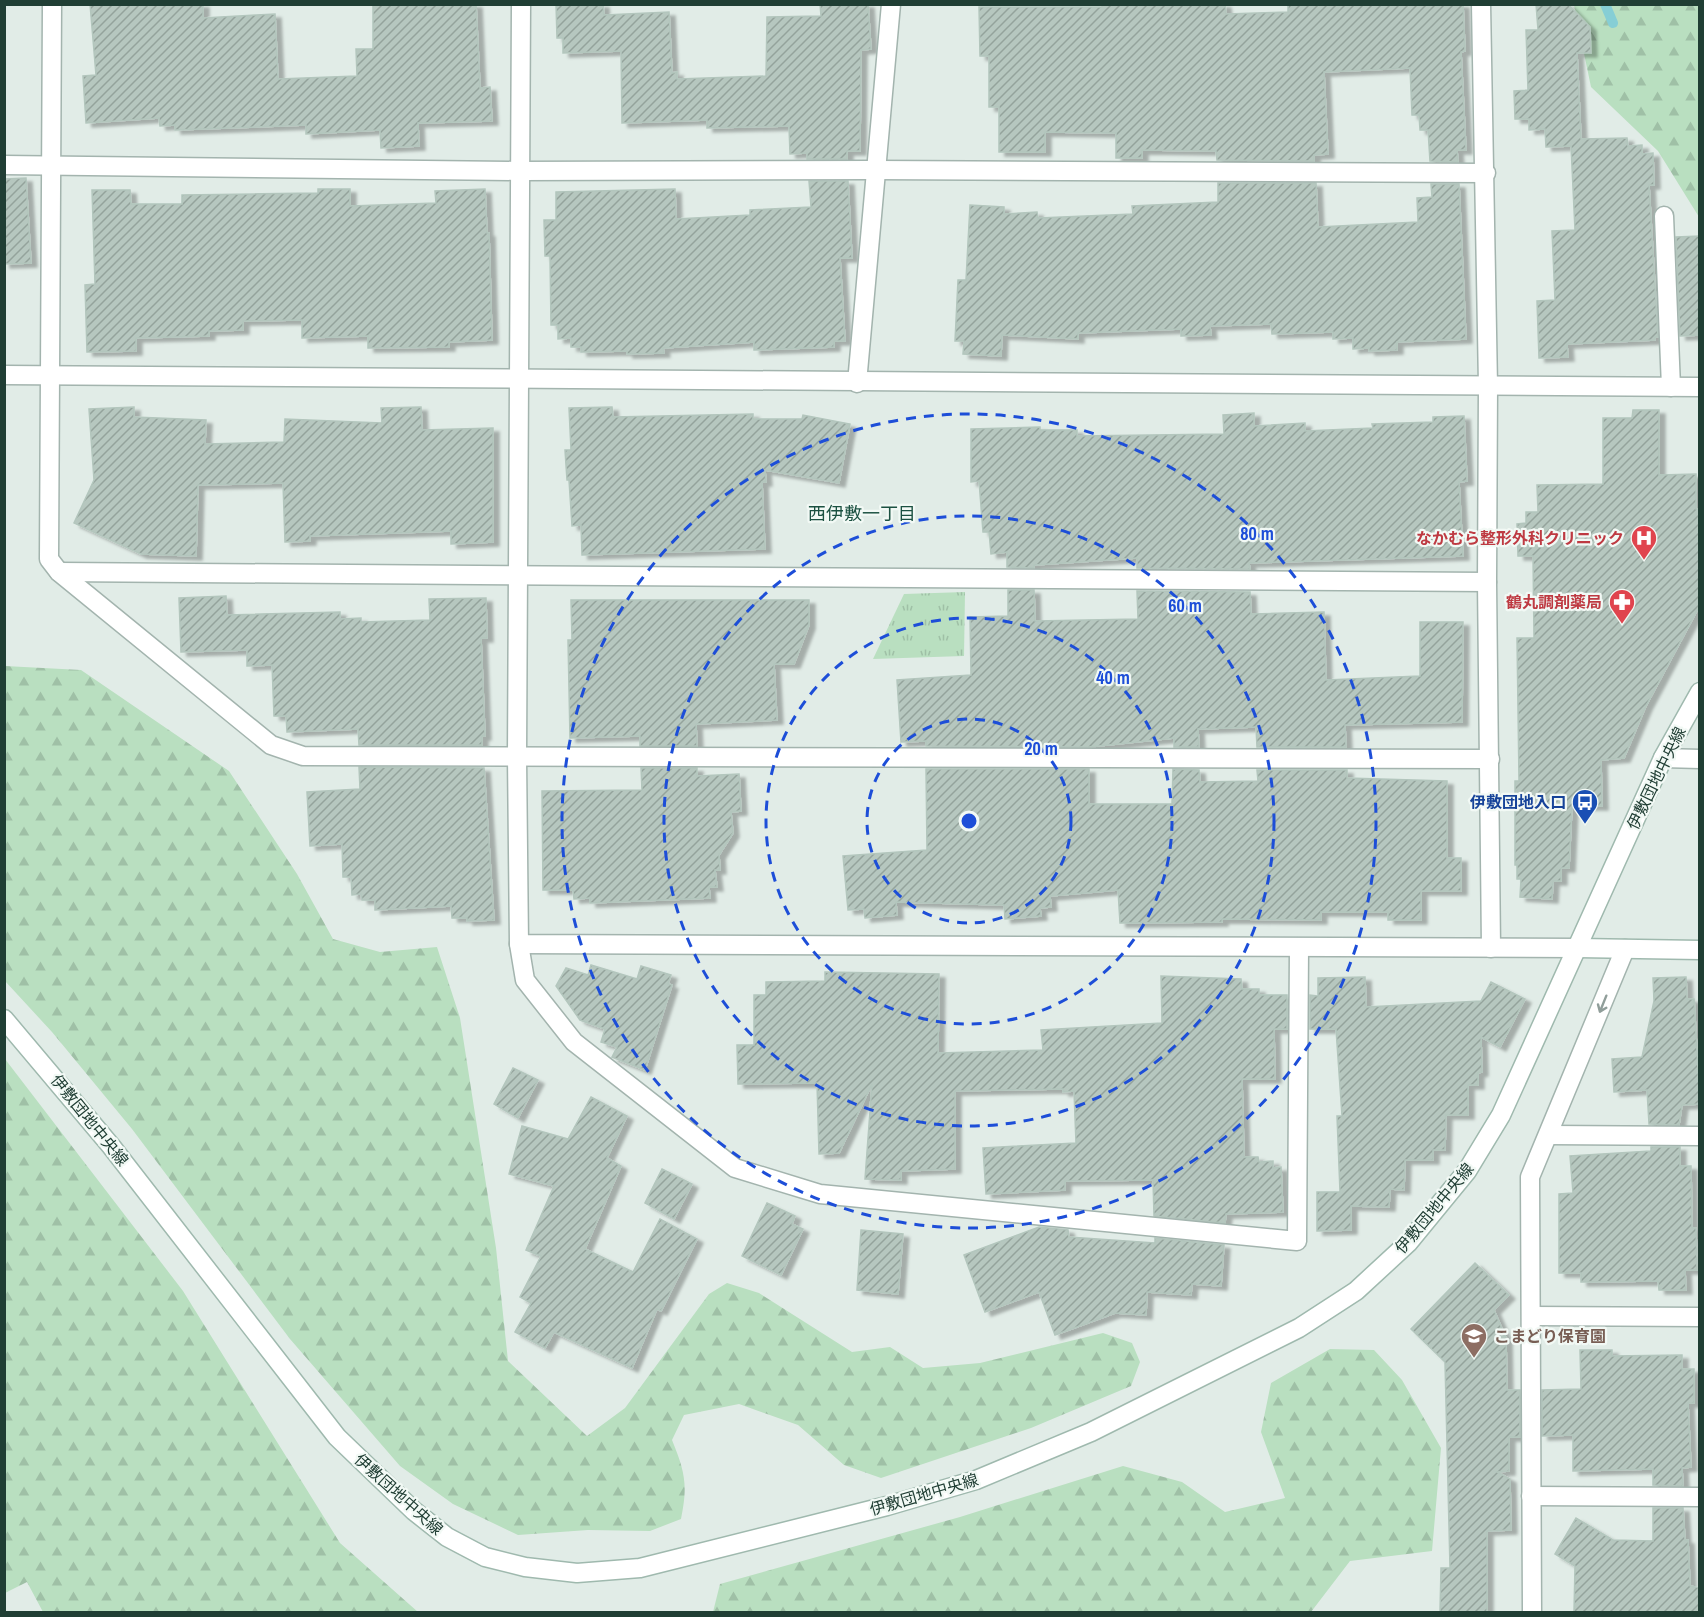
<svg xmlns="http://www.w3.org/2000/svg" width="1704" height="1617" font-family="'Archivo Narrow','Noto Sans JP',sans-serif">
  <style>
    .forest { fill: url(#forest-firs) }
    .park { fill: url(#park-tufts) }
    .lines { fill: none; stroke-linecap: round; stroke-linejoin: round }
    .stream { stroke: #86ced5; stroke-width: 10 }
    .building { fill: url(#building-hatch); stroke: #b3c6bd; stroke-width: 1.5; filter: url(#shadow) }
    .street-casing { stroke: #a3b4ae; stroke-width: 21 }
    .secondary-casing { stroke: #9fb9ae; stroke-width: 21 }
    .street { stroke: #fff; stroke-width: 18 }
    .secondary { stroke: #fff; stroke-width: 18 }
    .oneway { stroke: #909e9a }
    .ring { fill: none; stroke: #1d4ed8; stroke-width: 3; stroke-dasharray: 10 8 }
    .labels { text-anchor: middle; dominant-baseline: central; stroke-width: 4.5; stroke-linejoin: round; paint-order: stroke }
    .health-label { font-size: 16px; font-weight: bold; fill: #be3a42; stroke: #f2f9f5; text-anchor: end }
    .street-label { font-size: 16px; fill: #203e34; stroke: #f2f9f5 }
    .transit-label { font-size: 16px; font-weight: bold; fill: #164399; stroke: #f2f9f5; text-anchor: end }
    .education-label { font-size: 16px; font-weight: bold; fill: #785e54; stroke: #f2f9f5; text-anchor: start }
    .neighbourhood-label { font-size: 18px; fill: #1b5141; stroke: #f2f9f5 }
    .centre { fill: #1d4ed8; stroke: #f2f9f5; stroke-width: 3 }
    .ring-label { font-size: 18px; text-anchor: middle; font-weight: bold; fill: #1d4ed8; stroke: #f2f9f5; stroke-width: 4.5; stroke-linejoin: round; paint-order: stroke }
  </style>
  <defs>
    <pattern id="forest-firs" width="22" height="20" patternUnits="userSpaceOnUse" patternTransform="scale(1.5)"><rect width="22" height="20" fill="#b9dfc0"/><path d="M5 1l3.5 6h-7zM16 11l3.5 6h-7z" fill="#9fc0a6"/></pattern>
    <pattern id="park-tufts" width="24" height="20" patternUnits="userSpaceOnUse" patternTransform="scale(1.5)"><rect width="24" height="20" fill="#b9dfc0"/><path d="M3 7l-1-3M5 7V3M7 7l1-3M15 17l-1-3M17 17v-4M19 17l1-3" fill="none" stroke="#9fc0a6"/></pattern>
    <pattern id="building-hatch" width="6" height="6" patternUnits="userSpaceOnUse" patternTransform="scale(1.5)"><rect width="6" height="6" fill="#b6c7bf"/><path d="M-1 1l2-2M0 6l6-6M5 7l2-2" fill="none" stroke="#94a39c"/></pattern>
    <filter id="shadow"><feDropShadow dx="6" dy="4" stdDeviation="1.5" flood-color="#0004"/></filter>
  </defs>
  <rect width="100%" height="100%" fill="#e1ece7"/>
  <!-- forest -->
  <g class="forest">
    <polygon points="1574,5 1699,5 1699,217 1658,151 1591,87"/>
    <path d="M5 666 81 670 229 771 297 874 333 939 380 952 437 947 460 1018 496 1248 508 1361 587 1436 625 1408 709 1294 727 1283 759 1293 852 1352 890 1347 923 1368 980 1363 1103 1333 1132 1343 1140 1362 1131 1386 1031 1428 881 1478 844 1465 798 1425 739 1404 684 1415 672 1440C685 1472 688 1485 681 1519L650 1531 588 1530 518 1535 453 1504 400 1466 290 1339 132 1129 52 1032 5 981Z"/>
    <polygon points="5,1059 183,1291 340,1543 418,1612 43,1612 27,1582 5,1593"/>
    <polygon points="1330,1349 1374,1350 1402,1380 1441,1448 1432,1551 1350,1561 1311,1612 713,1612 720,1584 960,1517 1123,1466 1182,1482 1225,1512 1285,1498 1261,1432 1271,1383"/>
  </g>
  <!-- park -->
  <polygon class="park" points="965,592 964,656 873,659 904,594"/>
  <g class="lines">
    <!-- stream -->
    <polyline class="stream" points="1605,4 1613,23"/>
  </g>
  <!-- building -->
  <g class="building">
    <polygon points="90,4 203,4 203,18 275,14 278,79 357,76 356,49 373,49 373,4 476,4 480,88 490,87 492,121 418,123 419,146 381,148 380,130 306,134 306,125 175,130 175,125 160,126 159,118 86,123 83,76 96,75"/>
    <polygon points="556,4 603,4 604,15 669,12 672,73 677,72 677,79 766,76 767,17 821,16 820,4 868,4 871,49 861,50 860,151 847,151 847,159 807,159 807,153 790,154 789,126 707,128 707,120 622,123 621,51 563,53 563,38 557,38"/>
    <polygon points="1102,4 1225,4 1226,14 1288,12 1288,4 1463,4 1465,51 1461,52 1466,150 1457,150 1458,162 1430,161 1428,130 1420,130 1419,115 1412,115 1410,68 1324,72 1328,154 1314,155 1314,161 1217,160 1216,151 1142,150 1142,158 1116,158 1116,133 1045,132 1045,152 999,152 999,107 989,107 989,56 980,56 979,7 1102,7"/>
    <polygon points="1536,4 1568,4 1590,27 1591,53 1577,53 1581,139 1627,138 1628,146 1642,145 1642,154 1653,153 1654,185 1649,185 1658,337 1655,337 1655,340 1567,344 1568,357 1539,358 1537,301 1555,300 1552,231 1575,230 1571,146 1546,147 1545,129 1529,130 1529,119 1515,119 1514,91 1528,90 1526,30 1538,30"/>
    <polygon points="26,178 31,263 4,264 4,179"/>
    <polygon points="809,181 848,181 852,258 840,258 845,341 834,341 834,347 754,350 754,342 663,348 664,353 627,354 627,351 581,352 581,347 571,347 571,338 558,339 558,325 551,325 550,256 545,256 544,220 556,220 556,192 675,189 676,219 750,215 750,210 811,207"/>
    <polygon points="1218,183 1316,183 1318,227 1418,222 1417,198 1432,197 1431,184 1459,184 1466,339 1397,342 1397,350 1369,351 1369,348 1353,349 1353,338 1333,339 1333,332 1272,334 1271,324 1210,326 1211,335 1181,336 1181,329 1078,333 1078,339 1002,335 1001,356 963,354 964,341 955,341 958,280 966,280 970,205 1004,207 1004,214 1037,212 1038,218 1133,214 1132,206 1218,202"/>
    <polygon points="318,189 350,189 350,206 436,203 435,191 485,189 487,233 489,233 492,340 449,342 449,347 368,348 368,336 302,338 302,320 243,321 243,330 209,331 209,336 136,338 136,351 87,352 85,285 95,284 92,190 130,190 131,204 182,204 182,195 318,193"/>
    <polygon points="1700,236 1700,335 1680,336 1676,237"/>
    <polygon points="134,407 134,417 206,420 205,444 284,442 285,419 382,423 381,408 421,407 422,430 493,428 493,542 451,544 451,531 310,536 310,541 285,542 283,483 198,485 196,556 141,554 74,523 94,480 89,409"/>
    <polygon points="612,407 613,417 753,414 753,419 802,419 803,415 850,424 839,483 765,470 766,482 762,482 765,549 582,555 581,525 572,526 569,480 567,480 565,450 571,450 569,408"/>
    <polygon points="1633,410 1659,410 1659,475 1696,474 1696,509 1700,509 1700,605 1646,706 1624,758 1601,760 1602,806 1572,806 1569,868 1561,868 1561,881 1553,881 1552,899 1520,897 1521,879 1517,879 1517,865 1515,865 1515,781 1519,781 1517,638 1534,638 1533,556 1518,556 1517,524 1526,523 1526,512 1538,512 1537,485 1603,484 1603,418 1632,418"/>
    <polygon points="1254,413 1254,426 1305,423 1305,431 1373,428 1372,424 1433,422 1433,417 1464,416 1467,481 1459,482 1463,556 1249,563 1250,569 1137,568 1137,558 1034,565 1034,568 1007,567 1007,552 991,554 989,532 983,532 979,481 971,482 971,429 1040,427 1040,430 1077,430 1077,436 1224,434 1223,415"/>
    <polygon points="1008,590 1034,590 1035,621 1138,619 1137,591 1250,592 1251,614 1324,612 1326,680 1420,676 1420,622 1463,622 1462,722 1345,725 1346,747 1257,747 1256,727 1198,729 1199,747 1174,747 1174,738 1089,747 926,746 926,741 901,742 897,680 971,675 970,617 1008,616"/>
    <polygon points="226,596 227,615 340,612 340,619 361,618 361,622 430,620 429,599 486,598 487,638 481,638 485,736 482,736 482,745 359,745 358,729 287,732 286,716 274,716 272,665 247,666 247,650 181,652 179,598"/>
    <polygon points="571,600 809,600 809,625 794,664 774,664 777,720 696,724 697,746 640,746 640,736 570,738 568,640 572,640"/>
    <polygon points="359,767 484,768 494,920 467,921 467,918 452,918 451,906 375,910 375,900 362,900 361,894 352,895 351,877 343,877 342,844 310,846 307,792 360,789"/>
    <polygon points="641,768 697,768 697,776 739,774 741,811 731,812 733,833 719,855 720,870 715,870 717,887 709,887 710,898 590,903 590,898 574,899 573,890 543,890 542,791 642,790"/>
    <polygon points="926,769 1089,769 1089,804 1172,804 1173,769 1199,770 1200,782 1258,781 1257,770 1347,770 1347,778 1447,781 1447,858 1461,858 1461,891 1421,891 1421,920 1388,920 1388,912 1321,912 1321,920 1222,919 1222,922 1120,923 1118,890 1050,896 1051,907 1040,908 1041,916 1005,919 1004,905 896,902 897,915 865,918 864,909 848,910 843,856 927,850"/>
    <polygon points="591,965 637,979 641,966 671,975 668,984 672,985 645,1070 612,1057 617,1047 601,1042 605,1029 580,1020 556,986 566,968 588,975"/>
    <polygon points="825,972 939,974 938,1053 1043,1050 1041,1030 1162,1023 1161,976 1241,979 1242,989 1259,989 1259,995 1287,995 1287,1029 1274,1029 1275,1079 1242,1079 1244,1157 1258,1157 1259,1162 1273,1161 1273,1168 1281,1167 1283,1212 1226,1214 1225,1223 1154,1216 1153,1180 1065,1181 1065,1190 986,1194 983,1148 1076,1143 1074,1091 1063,1092 1063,1089 955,1091 955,1169 901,1171 901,1180 865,1179 872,1084 839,1153 819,1154 817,1083 738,1084 737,1045 754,1045 754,995 766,995 766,982 825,981"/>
    <polygon points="1365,977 1366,1007 1481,1001 1491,982 1525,999 1500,1047 1481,1037 1482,1072 1478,1073 1478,1085 1468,1085 1468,1115 1446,1115 1445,1150 1433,1150 1433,1160 1405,1160 1404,1190 1390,1189 1389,1207 1351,1206 1351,1230 1317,1231 1317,1192 1340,1192 1337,1116 1342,1116 1336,1029 1310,1029 1310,995 1318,996 1318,978"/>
    <polygon points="1686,977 1687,999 1694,999 1700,1104 1682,1105 1679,1125 1649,1124 1647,1090 1614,1092 1612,1059 1642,1057 1654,1001 1653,978"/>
    <polygon points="513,1068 538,1080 518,1118 494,1104"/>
    <polygon points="591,1097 627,1116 607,1158 621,1166 585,1249 633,1272 660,1219 697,1239 661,1311 657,1309 632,1368 554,1332 545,1348 515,1332 531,1303 520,1297 541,1256 526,1250 554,1186 509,1174 522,1126 568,1139"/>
    <polygon points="1651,1147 1680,1147 1680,1166 1691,1166 1692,1228 1696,1228 1697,1270 1685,1270 1686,1290 1659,1290 1658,1281 1581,1282 1581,1273 1559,1273 1559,1194 1573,1193 1570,1156 1651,1151"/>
    <polygon points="662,1169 692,1184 674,1219 645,1203"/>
    <polygon points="767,1203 795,1216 792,1224 803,1229 781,1275 742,1256"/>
    <polygon points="1039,1227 1068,1230 1069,1237 1155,1243 1155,1238 1224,1245 1221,1286 1192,1284 1191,1295 1147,1292 1146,1315 1115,1313 1055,1335 1039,1292 985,1312 964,1255"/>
    <polygon points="861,1230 903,1234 898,1294 857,1290"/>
    <polygon points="1475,1263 1509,1295 1494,1310 1506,1338 1507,1390 1520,1390 1520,1437 1509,1437 1509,1471 1497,1472 1510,1479 1511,1530 1487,1531 1487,1612 1440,1612 1441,1568 1450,1568 1445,1362 1411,1329"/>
    <polygon points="1580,1350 1612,1350 1612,1356 1682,1355 1682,1369 1694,1369 1694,1403 1688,1403 1691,1467 1682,1468 1683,1486 1653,1485 1653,1469 1573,1471 1573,1435 1542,1436 1542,1390 1581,1389"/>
    <polygon points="1653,1508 1683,1508 1685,1540 1688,1540 1690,1586 1700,1588 1700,1612 1574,1612 1575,1566 1555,1554 1576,1518 1613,1540 1653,1541"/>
  </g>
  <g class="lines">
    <!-- street casing -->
    <g class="street-casing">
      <g id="street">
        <polyline points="52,4 49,559 59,572 271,745 303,756 1490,759"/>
        <polyline points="521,4 517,757 519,944 1578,948"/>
        <polyline points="1481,4 1488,386 1487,582 1491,948"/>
        <polyline points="4,165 520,171 876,170 1486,173"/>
        <polyline points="1664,216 1671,387"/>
        <polyline points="4,375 1700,387"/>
        <polyline points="857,383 891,4"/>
        <polyline points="59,572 1487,582"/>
        <polyline points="1663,758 1700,759"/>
        <polyline points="519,944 525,980 574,1042 735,1168 820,1194 1297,1241 1299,948"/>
        <polyline points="1549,1135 1700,1136"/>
        <polyline points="1532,1316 1700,1317"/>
        <polyline points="1531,1496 1700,1497"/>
        <polyline points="1532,1612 1530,1177 1625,949"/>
      </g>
    </g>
    <!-- secondary casing -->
    <g class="secondary-casing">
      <g id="secondary">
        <polyline points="1578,948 1700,950"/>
        <polyline points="4,1019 111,1146 337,1437 414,1511 447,1537 485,1557 525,1567 577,1573 640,1568 887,1506 976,1480 1091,1432 1299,1328 1356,1291 1408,1243 1467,1171 1501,1115 1663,758 1700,692"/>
      </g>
    </g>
    <!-- street -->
    <use href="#street" class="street"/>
    <!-- secondary -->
    <use href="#secondary" class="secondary"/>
  </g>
  <!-- one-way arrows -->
  <defs><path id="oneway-shaft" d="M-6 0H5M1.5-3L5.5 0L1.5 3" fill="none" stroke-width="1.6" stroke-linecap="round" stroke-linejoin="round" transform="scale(1.5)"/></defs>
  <use class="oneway" href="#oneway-shaft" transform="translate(1603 1004) rotate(112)"/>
  <!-- distance rings -->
  <g class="ring">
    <circle cx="969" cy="821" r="102"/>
    <circle cx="969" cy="821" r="203"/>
    <circle cx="969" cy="821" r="305"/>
    <circle cx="969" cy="821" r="407"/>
  </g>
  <!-- icons -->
  <defs>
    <g id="hospital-pin" transform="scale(1.35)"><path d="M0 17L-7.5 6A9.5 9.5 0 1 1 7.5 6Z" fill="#e0444e" stroke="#f2f9f5"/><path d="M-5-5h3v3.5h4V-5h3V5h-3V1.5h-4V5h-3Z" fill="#fff"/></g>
    <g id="pharmacy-pin" transform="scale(1.35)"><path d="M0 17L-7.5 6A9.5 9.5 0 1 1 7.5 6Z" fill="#e0444e" stroke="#f2f9f5"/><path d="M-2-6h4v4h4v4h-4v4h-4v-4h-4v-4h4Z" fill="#fff"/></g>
    <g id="bus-pin" transform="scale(1.35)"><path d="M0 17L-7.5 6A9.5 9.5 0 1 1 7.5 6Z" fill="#1a4fb4" stroke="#f2f9f5"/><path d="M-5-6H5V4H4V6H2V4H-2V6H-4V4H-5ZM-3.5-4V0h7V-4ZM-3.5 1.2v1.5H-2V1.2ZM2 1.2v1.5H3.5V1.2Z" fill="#fff"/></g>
    <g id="school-pin" transform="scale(1.35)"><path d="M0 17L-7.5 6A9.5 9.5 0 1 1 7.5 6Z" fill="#8d6e63" stroke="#f2f9f5"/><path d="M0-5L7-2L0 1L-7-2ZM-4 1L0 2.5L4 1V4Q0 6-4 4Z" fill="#fff"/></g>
  </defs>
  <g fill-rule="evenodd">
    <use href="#hospital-pin" x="1644" y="538"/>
    <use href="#pharmacy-pin" x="1622" y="602"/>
    <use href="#bus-pin" x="1585" y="802"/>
    <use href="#school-pin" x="1474" y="1336"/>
  </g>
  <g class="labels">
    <!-- health labels -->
    <g class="health-label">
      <text x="1624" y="538">なかむら整形外科クリニック</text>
      <text x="1602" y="602">鶴丸調剤薬局</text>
    </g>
    <!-- street labels -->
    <g class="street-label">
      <text transform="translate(1656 778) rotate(-64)">伊敷団地中央線</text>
      <text transform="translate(90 1120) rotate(51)">伊敷団地中央線</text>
      <text transform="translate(1434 1208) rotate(-50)">伊敷団地中央線</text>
      <text transform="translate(399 1494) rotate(42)">伊敷団地中央線</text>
      <text transform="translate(924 1494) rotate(-16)">伊敷団地中央線</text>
    </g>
    <!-- transit labels -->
    <g class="transit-label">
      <text x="1566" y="802">伊敷団地入口</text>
    </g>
    <!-- education labels -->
    <g class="education-label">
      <text x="1494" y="1336">こまどり保育園</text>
    </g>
    <!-- neighbourhood labels -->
    <g class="neighbourhood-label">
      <text x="862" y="513">西伊敷一丁目</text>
    </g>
  </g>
  <circle cx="969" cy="821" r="9" class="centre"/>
  <g class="ring-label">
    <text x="1257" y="540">80 m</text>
    <text x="1185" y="612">60 m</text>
    <text x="1113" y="684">40 m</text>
    <text x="1041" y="755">20 m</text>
  </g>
  <!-- border -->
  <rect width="1704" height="1617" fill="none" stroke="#203e34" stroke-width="12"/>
</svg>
